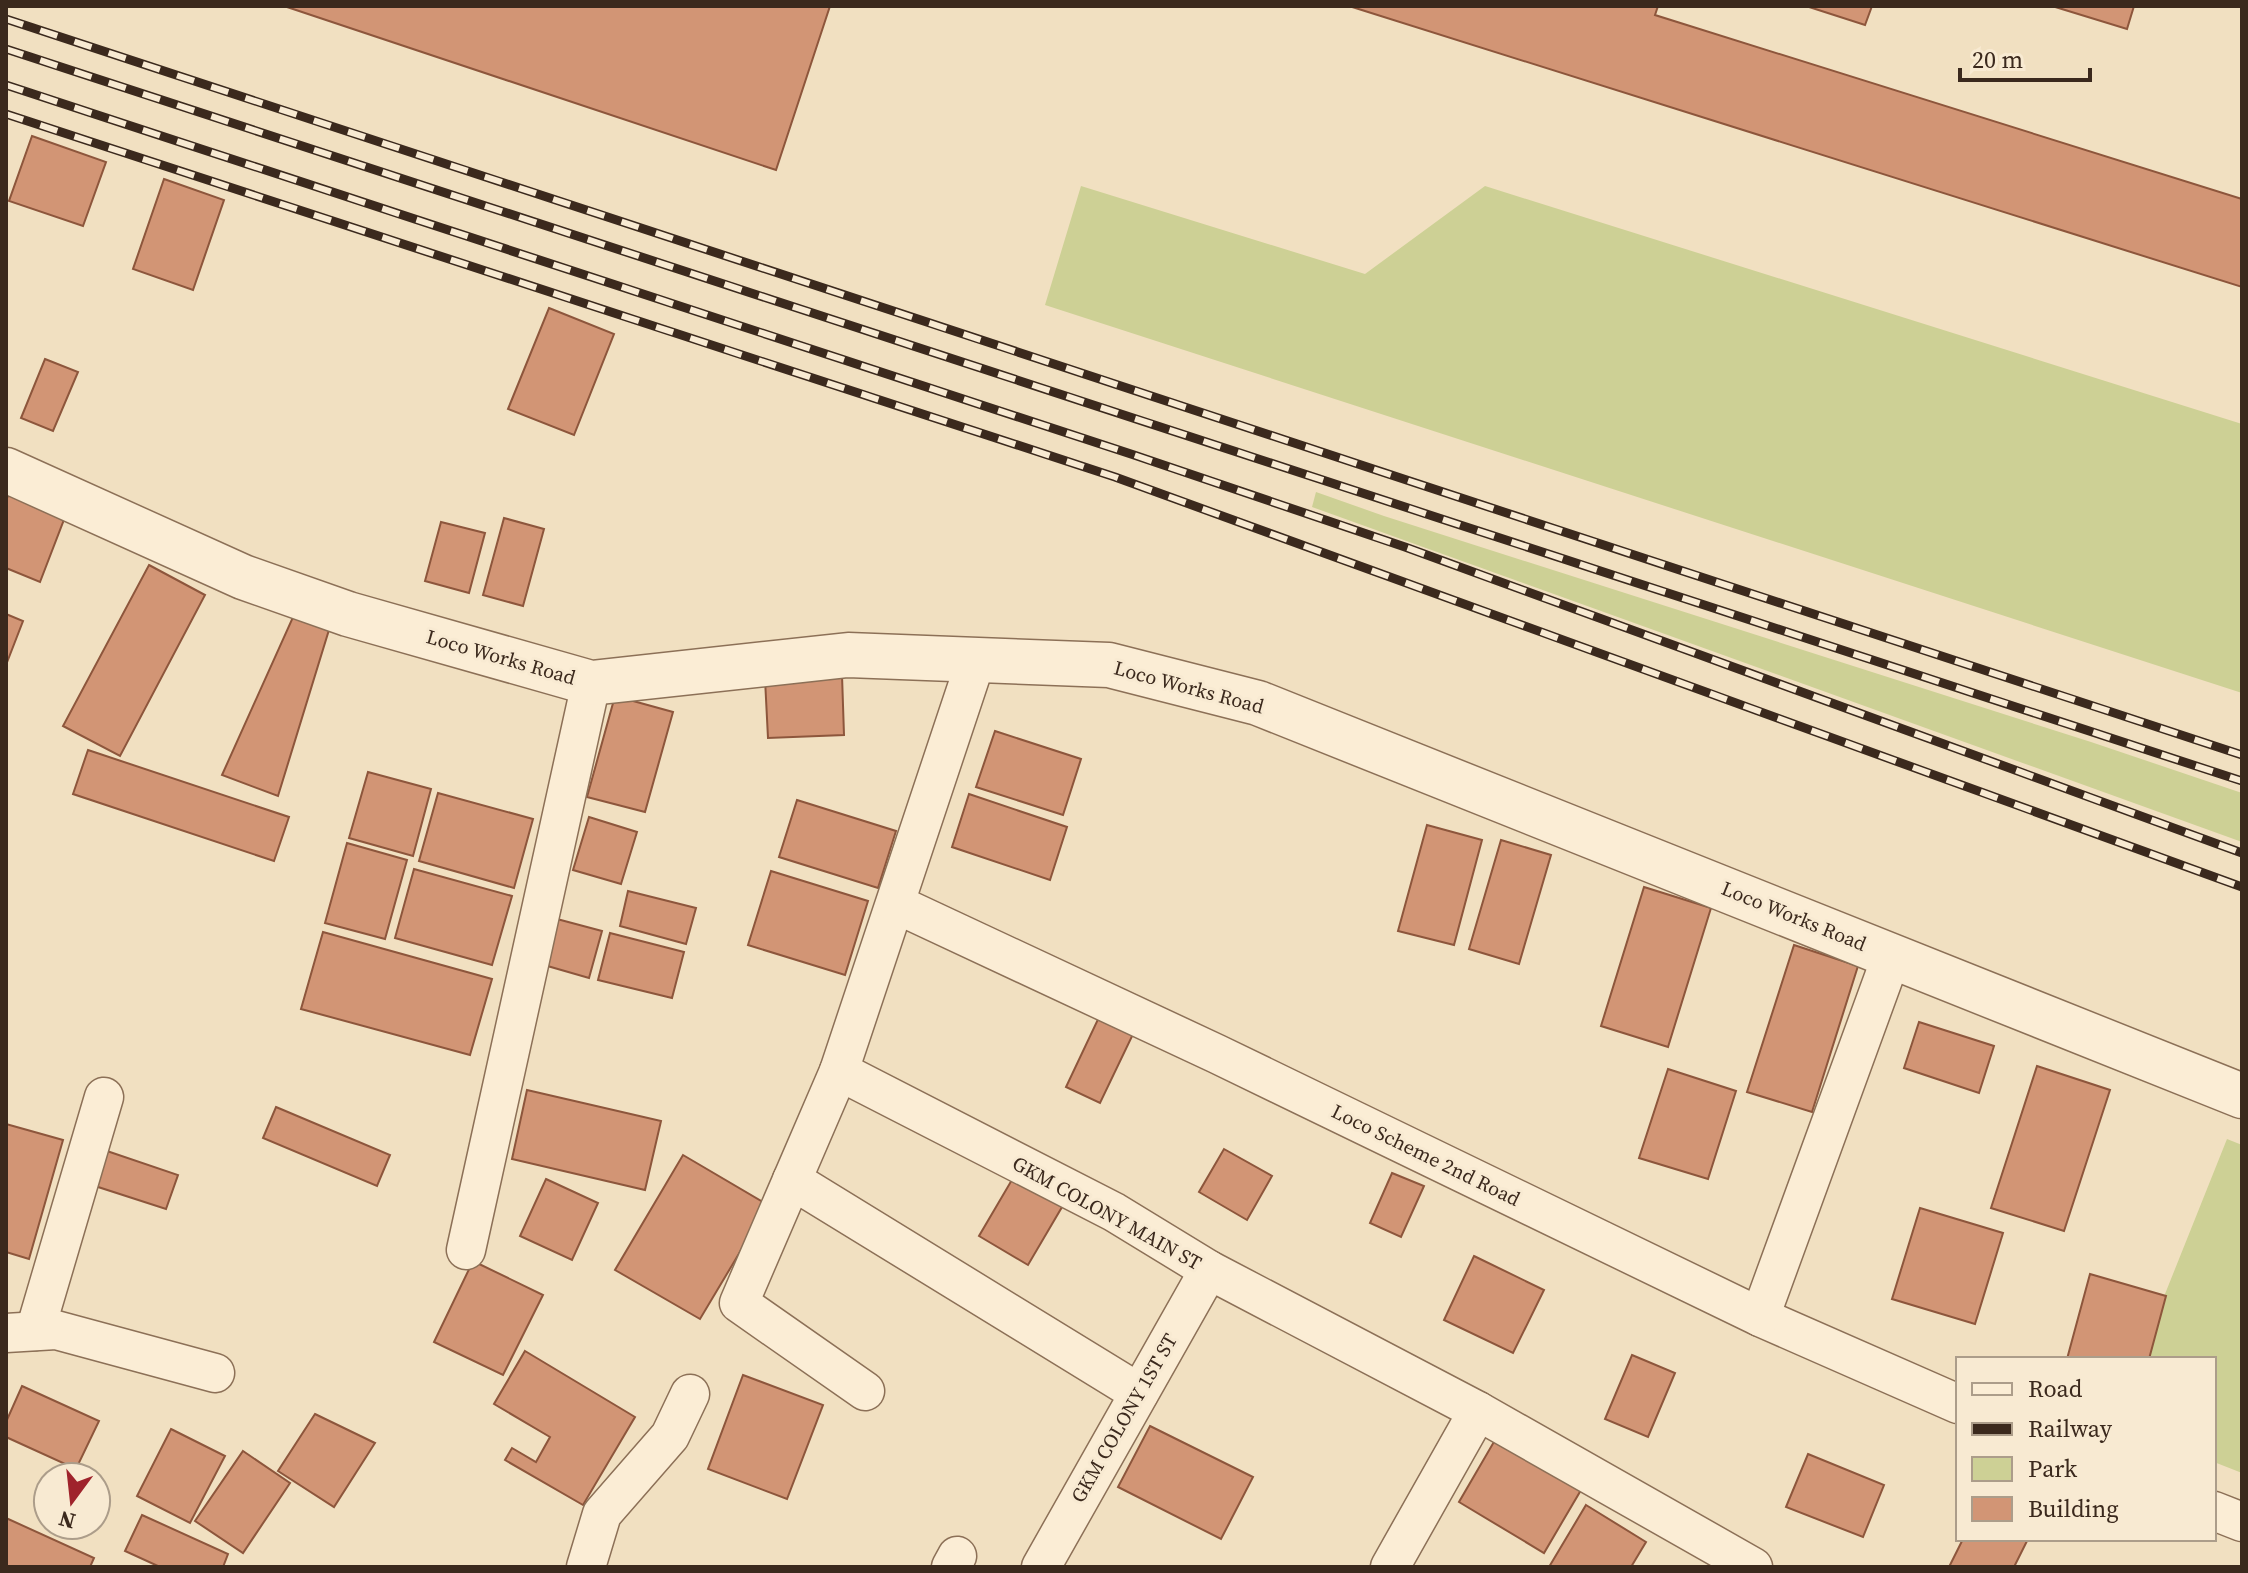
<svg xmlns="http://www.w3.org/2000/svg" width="2248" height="1573" font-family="'Source Serif 4',serif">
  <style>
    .green { fill: #cdd095 }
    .building { fill: #d29575; stroke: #8d563c; stroke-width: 2 }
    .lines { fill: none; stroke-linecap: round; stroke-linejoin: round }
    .minor-casing { stroke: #8c7057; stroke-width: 41 }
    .tertiary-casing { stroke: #8c7057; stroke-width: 47 }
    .minor { stroke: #fbedd5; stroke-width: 38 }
    .tertiary { stroke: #fbedd5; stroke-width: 44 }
    .rail-casing { stroke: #3b291d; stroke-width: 9 }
    .rail { stroke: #f8ead2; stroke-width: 6; stroke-dasharray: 18; stroke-linecap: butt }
    .labels { text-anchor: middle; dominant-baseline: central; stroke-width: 6; stroke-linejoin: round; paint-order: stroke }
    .street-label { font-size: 20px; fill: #3b291d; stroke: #f8ead2 }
  </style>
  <rect width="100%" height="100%" fill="#f1e0c1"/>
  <!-- green -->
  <g class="green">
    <polygon points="1081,186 1365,274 1485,186 2242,424 2242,693 1045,305"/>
    <polygon points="1316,492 1384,516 2091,742 2242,793 2242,842 1312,507"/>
    <polygon points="2227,1139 2242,1145 2242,1473 2214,1462 2214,1359 2139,1359"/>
  </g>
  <!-- building -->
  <g class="building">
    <polygon points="284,6 830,6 776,170"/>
    <polygon points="1349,6 1658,6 1655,15 2242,199 2242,287"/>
    <polygon points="1806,6 1872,6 1865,25"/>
    <polygon points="2052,6 2134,6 2127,29"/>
    <polygon points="32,136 106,162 83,226 9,201"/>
    <polygon points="164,179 224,200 193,290 133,269"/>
    <polygon points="549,308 614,334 574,435 508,409"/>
    <polygon points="45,359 78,372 53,431 21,418"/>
    <polygon points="13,482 70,504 40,582 6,568 6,501"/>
    <polygon points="504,518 544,529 523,606 483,595"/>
    <polygon points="441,522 485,533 469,593 425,581"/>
    <polygon points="149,565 205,595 120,756 63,726"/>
    <polygon points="298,606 332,620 278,796 222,775"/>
    <polygon points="6,614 23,621 6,665"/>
    <polygon points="842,675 844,735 768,738 765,679"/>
    <polygon points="615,696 673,712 645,812 587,797"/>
    <polygon points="995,731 1081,759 1063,815 976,787"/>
    <polygon points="88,750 289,817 274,861 73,794"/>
    <polygon points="368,772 431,789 413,856 349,838"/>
    <polygon points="438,793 533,819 514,888 419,861"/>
    <polygon points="969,794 1067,827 1050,880 952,847"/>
    <polygon points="797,800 896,831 878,888 779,857"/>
    <polygon points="589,817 637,832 621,884 573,870"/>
    <polygon points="1427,825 1482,840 1454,945 1398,931"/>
    <polygon points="1501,840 1551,855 1519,964 1469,949"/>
    <polygon points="347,843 407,860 385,939 325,923"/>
    <polygon points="414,869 512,896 492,965 395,938"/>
    <polygon points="771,871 868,901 845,975 748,945"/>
    <polygon points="1644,887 1711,908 1668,1047 1601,1026"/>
    <polygon points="628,891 696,908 686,944 620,926"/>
    <polygon points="557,919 602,931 589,978 544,965"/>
    <polygon points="323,932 492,979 470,1055 301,1009"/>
    <polygon points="610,933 684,952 672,998 598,980"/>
    <polygon points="1794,945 1858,966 1812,1112 1747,1092"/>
    <polygon points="1101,1013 1135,1030 1100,1103 1066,1087"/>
    <polygon points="1919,1022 1994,1046 1979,1093 1904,1068"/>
    <polygon points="2037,1066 2110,1090 2064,1231 1991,1208"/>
    <polygon points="1668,1069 1736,1091 1708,1179 1639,1158"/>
    <polygon points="527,1090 661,1121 645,1190 512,1159"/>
    <polygon points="276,1107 390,1155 377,1186 263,1138"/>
    <polygon points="6,1124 63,1140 29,1259 6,1252"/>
    <polygon points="1224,1149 1272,1176 1247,1220 1199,1192"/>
    <polygon points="104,1150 178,1175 166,1209 92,1185"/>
    <polygon points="683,1155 768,1205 700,1319 615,1270"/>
    <polygon points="1392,1173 1424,1186 1401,1237 1370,1223"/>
    <polygon points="1013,1178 1062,1207 1028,1265 979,1236"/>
    <polygon points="546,1179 598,1203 572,1260 520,1236"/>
    <polygon points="1920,1208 2003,1233 1975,1324 1892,1299"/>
    <polygon points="1474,1256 1544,1290 1513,1353 1444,1320"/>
    <polygon points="473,1261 543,1295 503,1375 434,1342"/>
    <polygon points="2090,1274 2166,1296 2149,1359 2067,1359"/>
    <polygon points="525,1351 635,1417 583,1505 505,1460 512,1448 536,1462 550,1437 494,1404"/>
    <polygon points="1632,1355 1675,1373 1648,1437 1605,1419"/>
    <polygon points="743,1375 823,1405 787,1499 708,1469"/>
    <polygon points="22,1386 99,1421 76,1469 6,1437 6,1422"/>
    <polygon points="315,1414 375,1443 334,1507 278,1471"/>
    <polygon points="1150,1426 1253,1477 1221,1539 1118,1487"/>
    <polygon points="171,1429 225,1456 190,1523 137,1496"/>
    <polygon points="1495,1440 1581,1490 1544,1553 1459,1502"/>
    <polygon points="243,1451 290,1483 243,1553 195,1521"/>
    <polygon points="1808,1454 1884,1485 1863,1537 1786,1507"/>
    <polygon points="1586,1505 1646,1542 1631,1567 1549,1567"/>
    <polygon points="142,1515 228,1554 223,1567 160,1567 125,1551"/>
    <polygon points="6,1518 94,1558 90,1567 6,1567"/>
    <polygon points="1963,1539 2028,1539 2014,1567 1949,1567"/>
  </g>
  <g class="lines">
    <!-- minor casing -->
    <g class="minor-casing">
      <g id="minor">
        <polyline points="976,660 839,1071 1114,1212 1209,1270 1478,1411 1753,1567"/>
        <polyline points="896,904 1217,1054 1760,1317 1958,1404"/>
        <polyline points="839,1071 739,1303 865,1391"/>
        <polyline points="792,1180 1139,1393"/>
        <polyline points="466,1250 591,683"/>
        <polyline points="1760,1317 1892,955"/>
        <polyline points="35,1331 104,1097"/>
        <polyline points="6,1333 56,1330 215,1373"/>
        <polyline points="2214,1511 2242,1522"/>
        <polyline points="586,1567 602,1514 670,1436 690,1394"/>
        <polyline points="951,1567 957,1556"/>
        <polyline points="1041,1567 1209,1270"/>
        <polyline points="1390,1567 1478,1411"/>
      </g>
    </g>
    <!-- tertiary casing -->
    <g class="tertiary-casing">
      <polyline id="tertiary" points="6,470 243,577 348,614 591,683 848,655 1109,665 1258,703 2242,1096"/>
    </g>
    <!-- minor -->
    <use href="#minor" class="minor"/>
    <!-- tertiary -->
    <use href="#tertiary" class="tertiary"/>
    <!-- rail casing -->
    <g class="rail-casing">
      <g id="rail">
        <polyline points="6,19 2242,755"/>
        <polyline points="6,49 2242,781"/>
        <polyline points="6,85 1134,455 1405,547 2242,853"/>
        <polyline points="6,114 1115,477 2242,887"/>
      </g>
    </g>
    <!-- rail -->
    <use href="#rail" class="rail"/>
  </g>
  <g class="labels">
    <!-- street labels -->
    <g class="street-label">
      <text transform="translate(501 657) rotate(16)">Loco Works Road</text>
      <text transform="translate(1189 687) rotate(15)">Loco Works Road</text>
      <text transform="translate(1794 916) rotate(22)">Loco Works Road</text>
      <text transform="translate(1426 1155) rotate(26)">Loco Scheme 2nd Road</text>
      <text transform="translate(1107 1213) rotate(29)">GKM COLONY MAIN ST</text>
      <text transform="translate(1124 1418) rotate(-60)">GKM COLONY 1ST ST</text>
    </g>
  </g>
  <!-- border -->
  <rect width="2248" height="1573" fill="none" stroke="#3b291d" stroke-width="16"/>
  <!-- legend -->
  <rect x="1956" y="1357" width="260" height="184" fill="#f8ead2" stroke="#ac9d8a" stroke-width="2"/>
  <rect x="1972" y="1383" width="40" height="12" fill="#fbedd5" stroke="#ac9d8a" stroke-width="2"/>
  <text x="2028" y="1397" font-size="24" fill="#3b291d">Road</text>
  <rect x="1972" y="1423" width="40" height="12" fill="#3b291d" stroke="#ac9d8a" stroke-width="2"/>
  <text x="2028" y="1437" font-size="24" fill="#3b291d">Railway</text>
  <rect x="1972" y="1457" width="40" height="24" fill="#cdd095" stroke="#ac9d8a" stroke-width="2"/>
  <text x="2028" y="1477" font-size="24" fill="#3b291d">Park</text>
  <rect x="1972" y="1497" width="40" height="24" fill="#d29575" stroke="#ac9d8a" stroke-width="2"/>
  <text x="2028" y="1517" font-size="24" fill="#3b291d">Building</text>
  <!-- north arrow -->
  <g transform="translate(72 1501) rotate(195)"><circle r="38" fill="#f8ead2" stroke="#ac9d8a" stroke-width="2"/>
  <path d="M0-6L14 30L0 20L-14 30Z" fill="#9f232c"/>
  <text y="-12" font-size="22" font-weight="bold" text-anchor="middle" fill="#3b291d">N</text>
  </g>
  <!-- scale -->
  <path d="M1960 68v12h130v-12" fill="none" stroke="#3b291d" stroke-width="4"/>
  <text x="1972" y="68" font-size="24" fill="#3b291d" stroke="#f8ead2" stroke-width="6" paint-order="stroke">20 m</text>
</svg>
